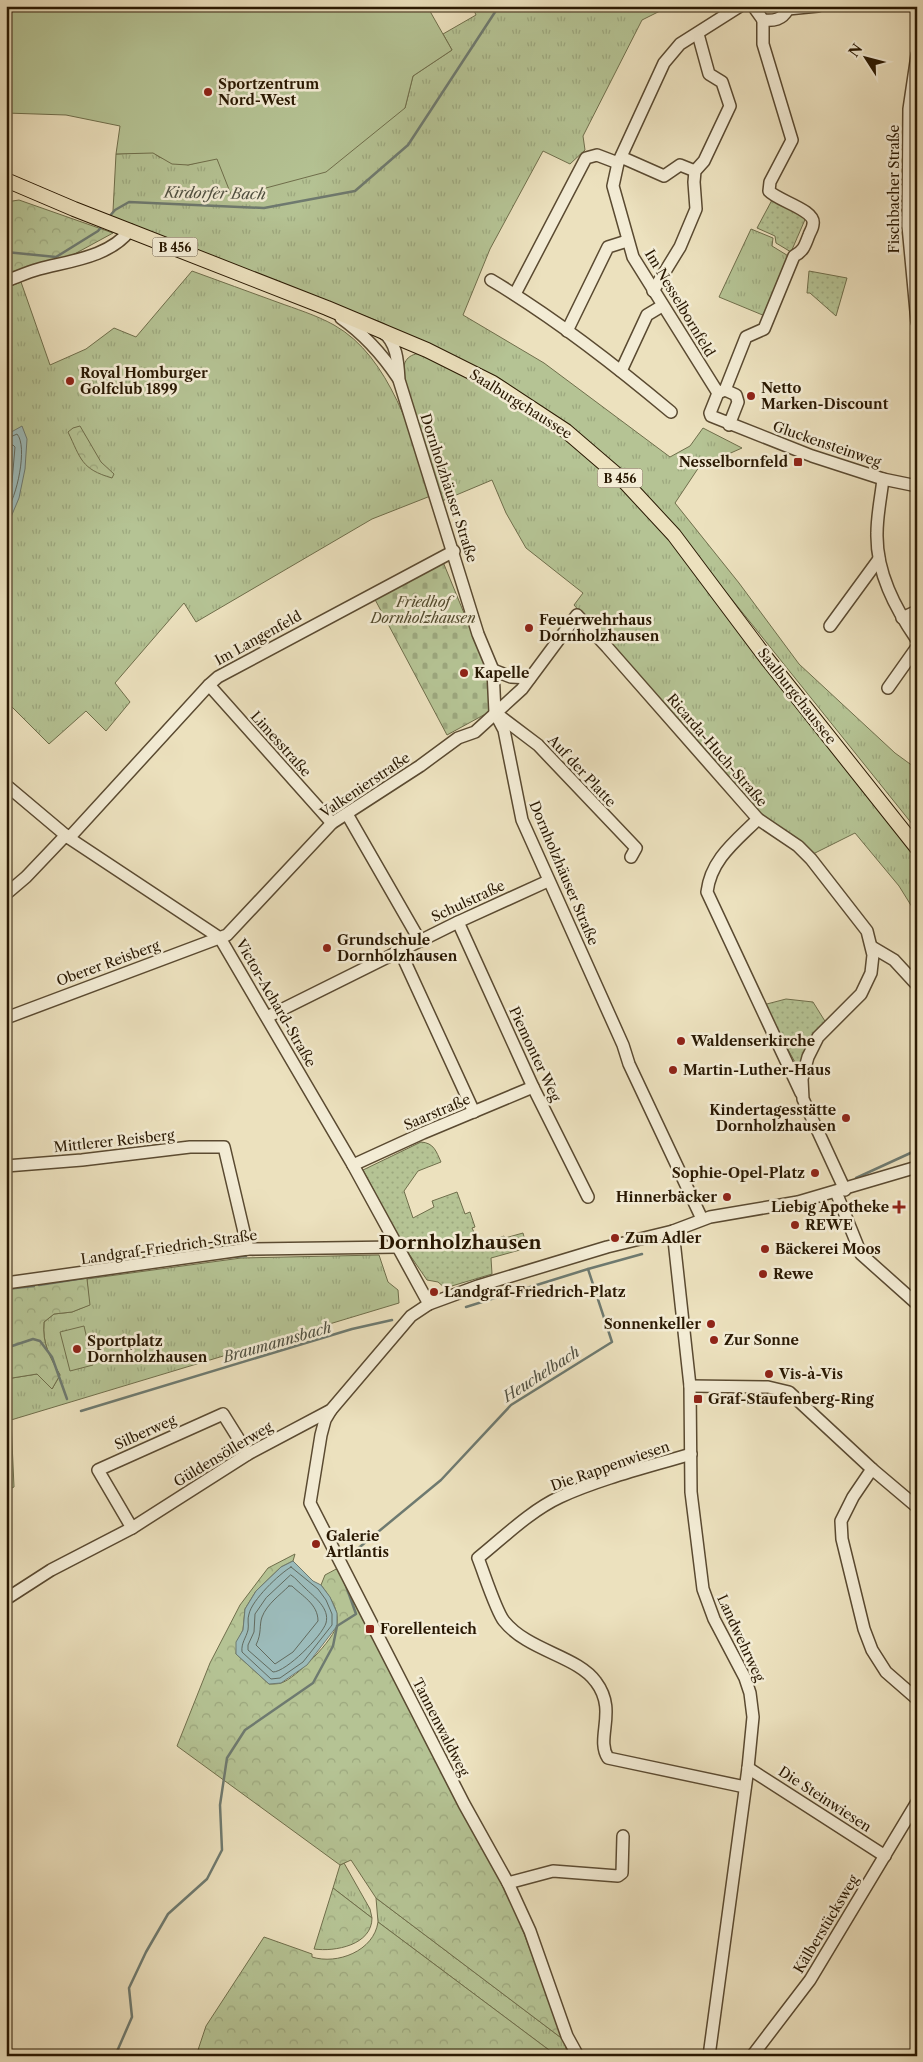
<svg xmlns="http://www.w3.org/2000/svg" width="923" height="2062" font-family="'Libre Caslon Text',serif">
  <style>
    .grass { fill: url(#grass-tufts); stroke: #6f6e4b }
    .forest { fill: url(#forest-crowns); stroke: #6f6e4b }
    .cemetery { fill: url(#cemetery-stones); stroke: #6f6e4b }
    .park { fill: url(#park-dots); stroke: #6f6e4b }
    .pitch { fill: #b5c394; stroke: #6f6e4b }
    .water { fill: #9cbbba; stroke: #6e7a70 }
    .lines { fill: none; stroke-linecap: round; stroke-linejoin: round }
    .shore { stroke: #626a5e; stroke-width: 1 }
    .stream { stroke: #6e7a70; stroke-width: 2.5 }
    .minor-casing { stroke: #5a4a31; stroke-width: 14 }
    .major-casing { stroke: #291802; stroke-width: 16 }
    .minor { stroke: #f3ecd5; stroke-width: 11 }
    .major { stroke: #ece1be; stroke-width: 14 }
    .poi-dot { fill: #8f2418; stroke: #f3ecd5; stroke-width: 2 }
    .labels { text-anchor: middle; dominant-baseline: central; stroke-width: 5; stroke-linejoin: round; paint-order: stroke }
    .shield { fill: #f3ecd5; stroke: #665841; stroke-width: 1 }
    .shield-label { font-size: 12px; font-weight: bold; fill: #291802 }
    .poi-label { font-size: 14px; font-weight: bold; fill: #291802; stroke: #f3ecd5; text-anchor: start }
    .street-label { font-size: 14px; fill: #291802; stroke: #f3ecd5 }
    .park-label { font-size: 14px; font-style: italic; fill: #534b2e; stroke: #f3ecd5 }
    .water-label { font-size: 15px; font-style: italic; fill: #515142; stroke: #f3ecd5 }
    .district-label { font-size: 19px; font-weight: bold; fill: #291802; stroke: #f3ecd5 }
  </style>
  <defs>
    <pattern id="grass-tufts" width="24" height="20" patternUnits="userSpaceOnUse" patternTransform="scale(1.25)"><rect width="24" height="20" fill="#b5c394"/><path d="M3 7l-1-3M5 7V3M7 7l1-3M15 17l-1-3M17 17v-4M19 17l1-3" fill="none" stroke="#9ca77e"/></pattern>
    <pattern id="forest-crowns" width="20" height="18" patternUnits="userSpaceOnUse" patternTransform="scale(1.25)"><rect width="20" height="18" fill="#b5c394"/><path d="M2 6a3 3 0 1 1 6 0M12 15a3 3 0 1 1 6 0" fill="none" stroke="#9ca77e"/></pattern>
    <pattern id="cemetery-stones" width="16" height="16" patternUnits="userSpaceOnUse" patternTransform="scale(1.25)"><rect width="16" height="16" fill="#b5c394"/><path d="M2 7V4a2 2 0 0 1 4 0v3zM10 15v-3a2 2 0 0 1 4 0v3z" fill="#9ca77e"/></pattern>
    <pattern id="park-dots" width="8" height="8" patternUnits="userSpaceOnUse" patternTransform="scale(1.25)"><rect width="8" height="8" fill="#b5c394"/><path d="M2 2h.1M6 6h.1" fill="none" stroke="#9ca77e" stroke-width="1.8" stroke-linecap="round"/></pattern>
  </defs>
  <rect width="100%" height="100%" fill="#ece1be"/>
  <filter id="stains"><feTurbulence type="fractalNoise" baseFrequency=".004" numOctaves="4"/><feColorMatrix values="0 0 0 0 .2 0 0 0 0 .09 0 0 0 0 .02 0 0 0 .5 -.17"/></filter>
  <radialGradient id="worn" r=".72"><stop offset=".6" stop-color="#630" stop-opacity="0"/><stop offset="1" stop-color="#630" stop-opacity=".3"/></radialGradient>
  <!-- grass -->
  <g class="grass">
    <polygon points="472,6 670,6 642,20 583,136 585,150 570,164 543,151 490,249 463,315 544,363 670,457 690,446 703,428 742,448 699,467 675,503 739,583 799,664 895,753 917,769 917,830 677,531 567,424 383,323 110,217 113,211 116,154 153,152 159,157 188,165 405,108 413,76 452,50 443,34 476,15"/>
    <polygon points="751,229 773,238 772,246 790,257 765,316 719,297"/>
    <path d="M192 271C220 281 249 292 277 302 296 309 316 315 334 325 391 357 412 438 433 495L372 519 196 622 184 603 115 683 130 702 106 731 86 711 49 744 6 701V288L21 282 50 365 86 349 114 328 136 337Z"/>
    <path d="M421 353 466 375 515 403 562 434 617 482 670 539 917 857V915L899 886 855 833 811 855 760 817 574 605 583 593 526 548 506 513 492 480 442 501 403 378C403 363 405 355 421 353Z"/>
    <path d="M379 1255 388 1282 398 1290 399 1303 11 1420 14 1487 6 1491V1379L37 1374 52 1389 60 1375C50 1357 42 1344 44 1322L54 1314 72 1312 89 1305 87 1279 241 1258Z"/>
    <polygon points="344,1863 370,1909 372,1918 333,1888 340,1865"/>
    <polygon points="376,1898 564,2040 568,2056 557,2056 378,1922"/>
  </g>
  <!-- forest -->
  <g class="forest">
    <polygon points="19,200 113,233 36,275 6,288 6,202"/>
    <path d="M80 426 101 462 114 474 112 478C81 469 81 459 68 432L73 428Z"/>
    <path d="M78 1268 87 1279 90 1305 72 1312 54 1314 44 1322C42 1344 50 1357 60 1375L52 1389 37 1374 6 1379V1277Z"/>
    <path d="M295 1554 293 1561 281 1567 256 1591 245 1609 243 1630 237 1642 236 1654 269 1684C273 1684 278 1684 281 1683 295 1679 335 1639 337 1624 339 1609 330 1597 321 1585L325 1575 340 1567 508 1891 564 2040 376 1898 351 1860 340 1865 177 1746 210 1663 240 1605 268 1568Z"/>
    <path d="M333 1888 372 1918C372 1945 335 1952 314 1949Z"/>
    <path d="M378 1922 557 2056H196L206 2026 264 1937 312 1954V1957C337 1965 374 1951 378 1922Z"/>
  </g>
  <!-- cemetery -->
  <polygon class="cemetery" points="441,557 489,674 491,711 447,735 371,592"/>
  <!-- park -->
  <g class="park">
    <polygon points="772,200 807,215 791,252 776,243 775,236 757,228"/>
    <polygon points="809,271 847,278 836,316 810,293 807,293"/>
    <polygon points="786,999 813,1002 828,1026 800,1071 763,1005"/>
    <path d="M421 1142C434 1143 436 1151 441 1162L418 1171 404 1191 413 1218 434 1207 432 1201 457 1192 465 1214 470 1212 475 1227 472 1228 480 1245 504 1236 505 1238 523 1233 527 1248 491 1258 492 1274 445 1288 438 1282 427 1280 403 1245 363 1170Z"/>
  </g>
  <!-- pitch -->
  <g class="pitch">
    <polygon points="6,6 427,6 452,50 413,76 405,108 326,172 232,197 217,159 188,165 172,164 153,153 116,154 120,126 66,115 6,113"/>
    <polygon points="84,1326 93,1365 70,1371 60,1332"/>
  </g>
  <!-- water -->
  <g class="water">
    <polygon points="22,426 27,439 25,469 19,498 11,517 6,515 6,435"/>
    <polygon points="293,1561 313,1581 321,1585 330,1597 337,1613 337,1626 307,1665 281,1683 269,1684 236,1654 236,1642 243,1630 245,1609 256,1591 281,1567"/>
  </g>
  <g class="lines">
    <!-- shore -->
    <g class="shore">
      <path d="M6 439 17 434C28 446 17 498 6 511"/>
      <polyline points="6,445 13,445 15,447 12,482 6,499"/>
      <path d="M291 1567 318 1589 326 1600 332 1614V1625L303 1662 280 1678 271 1679 242 1652C241 1643 246 1638 248 1630 249 1625 247 1619 249 1614 252 1600 279 1574 291 1567Z"/>
      <path d="M291 1575C296 1578 300 1584 305 1588 314 1597 330 1608 326 1623 322 1636 286 1672 273 1672L248 1650V1645L254 1632 255 1614 266 1598Z"/>
      <path d="M289 1586H292C302 1596 318 1604 318 1621L293 1652 275 1664 256 1645C262 1633 259 1625 262 1617 267 1604 280 1595 289 1586Z"/>
    </g>
    <!-- stream -->
    <g class="stream">
      <polyline points="108,218 115,210 129,202 264,208 355,191 408,145 499,6"/>
      <polyline points="6,252 56,257 98,231 103,225"/>
      <polyline points="856,1178 917,1150"/>
      <polyline points="252,1255 265,1254"/>
      <polyline points="221,1258 246,1256"/>
      <polyline points="39,1285 129,1271"/>
      <polyline points="6,1289 34,1286"/>
      <polyline points="466,1307 588,1269"/>
      <polyline points="6,1348 33,1339 40,1341 52,1357 67,1399"/>
      <polyline points="81,1411 352,1329 392,1320"/>
      <polyline points="344,1560 441,1480 511,1405 612,1342 588,1269 642,1254"/>
      <polyline points="115,2056 132,2017 129,1988 146,1952 168,1914 207,1879 222,1850 220,1805 227,1758 245,1730 313,1683 333,1646 337,1626 356,1614 345,1583"/>
    </g>
    <!-- minor casing -->
    <g class="minor-casing">
      <g id="minor">
        <path d="M753 6 763 20C774 21 782 20 788 9"/>
        <polyline points="788,9 818,6"/>
        <polyline points="917,55 909,109 908,226 917,322"/>
        <polyline points="621,157 664,176 680,165 695,171"/>
        <path d="M491 280C555 318 614 364 671 412"/>
        <path d="M6 281C17 277 28 272 39 269 69 261 110 257 130 230"/>
        <polyline points="653,291 680,247 696,209 694,182 695,171 704,161 730,106 722,82 709,74 698,34"/>
        <polyline points="515,294 586,158 597,155 618,163"/>
        <path d="M341 318C365 335 382 354 398 378"/>
        <polyline points="567,331 608,247 627,241"/>
        <path d="M382 332C397 341 398 363 399 380L478 634 493 670 495 713 504 730 522 820 623 1045 629 1064 702 1219"/>
        <polyline points="621,371 647,315 662,306"/>
        <path d="M725 390 746 337 764 329 794 256C804 251 805 245 809 235 810 232 813 228 813 224 816 210 778 201 769 191L770 182 792 140 763 44V20"/>
        <polyline points="718,393 633,257 613,186 618,163 664,63 680,44 740,6"/>
        <polyline points="729,425 738,402 736,395 725,390 718,393 710,413 711,416 812,456 883,479 917,486"/>
        <path d="M883 479C881 497 877 515 877 533 876 572 895 608 917 640"/>
        <polyline points="902,618 917,611"/>
        <polyline points="830,626 879,559"/>
        <polyline points="493,670 511,677 530,678"/>
        <polyline points="209,685 332,823"/>
        <polyline points="888,688 917,647"/>
        <polyline points="497,714 538,745 636,848 631,857"/>
        <polyline points="6,785 69,838 220,938 353,1165 429,1304"/>
        <polyline points="347,814 420,941"/>
        <path d="M758 819C736 841 711 859 707 892L801 1093"/>
        <polyline points="69,838 209,685 218,677 454,551"/>
        <polyline points="6,894 26,877 66,835"/>
        <polyline points="458,922 533,1087 588,1197"/>
        <polyline points="872,947 894,960 917,985"/>
        <polyline points="400,951 474,1112"/>
        <polyline points="267,1017 458,922 548,881"/>
        <polyline points="6,1018 227,935 332,823 420,766 458,738 475,732 522,689 577,615 607,647 758,819 798,846 811,859 867,931 873,955 871,973 861,994 818,1037 808,1057 802,1079 803,1099 845,1190"/>
        <polyline points="353,1165 423,1133 533,1087"/>
        <polyline points="6,1166 82,1160 190,1147 224,1147 248,1249"/>
        <polyline points="836,1192 861,1254 917,1304"/>
        <polyline points="673,1231 690,1386 691,1492 703,1589 714,1619 745,1678 750,1693 753,1717 748,1768 709,2056"/>
        <polyline points="6,1283 248,1249 397,1247"/>
        <polyline points="690,1386 768,1387 789,1392 872,1469 853,1497 841,1521 842,1539 864,1629 872,1650 886,1672 917,1699"/>
        <polyline points="331,1410 325,1420 321,1435 310,1503 464,1804 508,1883 530,1931 567,2036 578,2056"/>
        <path d="M691 1454C648 1467 602 1478 560 1497 530 1511 504 1537 478 1558 484 1573 496 1611 504 1621 528 1651 578 1656 596 1682 618 1711 595 1738 608 1758L745 1787"/>
        <polyline points="872,1469 917,1507"/>
        <polyline points="132,1528 98,1470 223,1414 248,1454"/>
        <polyline points="6,1599 51,1570 132,1528 248,1454 331,1410 411,1316 429,1304 478,1286 607,1247 673,1231 710,1217 798,1202 917,1167"/>
        <polyline points="748,1768 885,1856"/>
        <polyline points="508,1883 553,1871 618,1876 622,1873 623,1836"/>
        <polyline points="752,2056 810,1980 917,1802"/>
      </g>
    </g>
    <!-- major casing -->
    <g class="major-casing">
      <polyline id="major" points="6,180 74,209 327,308 427,350 493,383 566,431 623,480 674,535 767,659 917,848"/>
    </g>
    <!-- minor -->
    <use href="#minor" class="minor"/>
    <!-- major -->
    <use href="#major" class="major"/>
  </g>
  <!-- markers -->
  <g class="poi-dot">
    <circle cx="208" cy="92" r="5"/>
    <circle cx="70" cy="381" r="5"/>
    <circle cx="751" cy="396" r="5"/>
    <rect x="793" y="457" width="10" height="10" rx="2.5"/>
    <circle cx="529" cy="628" r="5"/>
    <circle cx="464" cy="673" r="5"/>
    <circle cx="327" cy="948" r="5"/>
    <circle cx="681" cy="1041" r="5"/>
    <circle cx="673" cy="1070" r="5"/>
    <circle cx="846" cy="1118" r="5"/>
    <circle cx="815" cy="1173" r="5"/>
    <circle cx="727" cy="1197" r="5"/>
    <path d="M896.5 1199.5h5v5h5v5h-5v5h-5v-5h-5v-5h5z"/>
    <circle cx="795" cy="1225" r="5"/>
    <circle cx="615" cy="1238" r="5"/>
    <circle cx="765" cy="1249" r="5"/>
    <circle cx="763" cy="1274" r="5"/>
    <circle cx="434" cy="1292" r="5"/>
    <circle cx="711" cy="1324" r="5"/>
    <circle cx="714" cy="1340" r="5"/>
    <circle cx="77" cy="1349" r="5"/>
    <circle cx="769" cy="1374" r="5"/>
    <rect x="693" y="1394" width="10" height="10" rx="2.5"/>
    <circle cx="316" cy="1544" r="5"/>
    <rect x="365" y="1624" width="10" height="10" rx="2.5"/>
  </g>
  <g class="labels">
    <!-- shield labels -->
    <g class="shield">
      <rect x="152.5" y="237.5" width="45" height="19" rx="4"/>
      <rect x="597.5" y="468.5" width="45" height="19" rx="4"/>
    </g>
    <g class="shield-label">
      <text x="175" y="247">B 456</text>
      <text x="620" y="478">B 456</text>
    </g>
    <!-- poi labels -->
    <g class="poi-label">
      <text x="218" y="84">Sportzentrum<tspan x="218" dy="16">Nord-West</tspan></text>
      <text x="80" y="373">Royal Homburger<tspan x="80" dy="16">Golfclub 1899</tspan></text>
      <text x="761" y="388">Netto<tspan x="761" dy="16">Marken-Discount</tspan></text>
      <text x="788" y="462" text-anchor="end">Nesselbornfeld</text>
      <text x="539" y="620">Feuerwehrhaus<tspan x="539" dy="16">Dornholzhausen</tspan></text>
      <text x="474" y="673">Kapelle</text>
      <text x="337" y="940">Grundschule<tspan x="337" dy="16">Dornholzhausen</tspan></text>
      <text x="691" y="1041">Waldenserkirche</text>
      <text x="683" y="1070">Martin-Luther-Haus</text>
      <text x="836" y="1110" text-anchor="end">Kindertagesstätte<tspan x="836" dy="16">Dornholzhausen</tspan></text>
      <text x="805" y="1173" text-anchor="end">Sophie-Opel-Platz</text>
      <text x="717" y="1197" text-anchor="end">Hinnerbäcker</text>
      <text x="889" y="1207" text-anchor="end">Liebig Apotheke</text>
      <text x="805" y="1225">REWE</text>
      <text x="625" y="1238">Zum Adler</text>
      <text x="775" y="1249">Bäckerei Moos</text>
      <text x="773" y="1274">Rewe</text>
      <text x="444" y="1292">Landgraf-Friedrich-Platz</text>
      <text x="701" y="1324" text-anchor="end">Sonnenkeller</text>
      <text x="724" y="1340">Zur Sonne</text>
      <text x="87" y="1341">Sportplatz<tspan x="87" dy="16">Dornholzhausen</tspan></text>
      <text x="779" y="1374">Vis-à-Vis</text>
      <text x="708" y="1399">Graf-Staufenberg-Ring</text>
      <text x="326" y="1536">Galerie<tspan x="326" dy="16">Artlantis</tspan></text>
      <text x="380" y="1629">Forellenteich</text>
    </g>
    <!-- street labels -->
    <g class="street-label">
      <text transform="translate(894 189) rotate(-90)">Fischbacher Straße</text>
      <text transform="translate(680 303) rotate(59)">Im Nesselbornfeld</text>
      <text transform="translate(521 404) rotate(32)">Saalburgchaussee</text>
      <text transform="translate(827 444) rotate(19)">Gluckensteinweg</text>
      <text transform="translate(449 488) rotate(72)">Dornholzhäuser Straße</text>
      <text transform="translate(258 638) rotate(-29)">Im Langenfeld</text>
      <text transform="translate(797 696) rotate(52)">Saalburgchaussee</text>
      <text transform="translate(281 744) rotate(48)">Limesstraße</text>
      <text transform="translate(717 750) rotate(49)">Ricarda-Huch-Straße</text>
      <text transform="translate(582 771) rotate(47)">Auf der Platte</text>
      <text transform="translate(365 785) rotate(-34)">Valkenierstraße</text>
      <text transform="translate(564 873) rotate(67)">Dornholzhäuser Straße</text>
      <text transform="translate(468 901) rotate(-25)">Schulstraße</text>
      <text transform="translate(108 963) rotate(-20)">Oberer Reisberg</text>
      <text transform="translate(276 1003) rotate(60)">Victor-Achard-Straße</text>
      <text transform="translate(535 1054) rotate(65)">Piemonter Weg</text>
      <text transform="translate(437 1112) rotate(-23)">Saarstraße</text>
      <text transform="translate(114 1141) rotate(-6)">Mittlerer Reisberg</text>
      <text transform="translate(169 1247) rotate(-8)">Landgraf-Friedrich-Straße</text>
      <text transform="translate(145 1432) rotate(-24)">Silberweg</text>
      <text transform="translate(223 1454) rotate(-31)">Güldensöllerweg</text>
      <text transform="translate(610 1466) rotate(-19)">Die Rappenwiesen</text>
      <text transform="translate(741 1638) rotate(65)">Landwehrweg</text>
      <text transform="translate(441 1727) rotate(63)">Tannenwaldweg</text>
      <text transform="translate(825 1799) rotate(33)">Die Steinwiesen</text>
      <text transform="translate(826 1924) rotate(-59)">Kälberstücksweg</text>
    </g>
    <!-- park labels -->
    <g class="park-label">
      <text x="423" y="602">Friedhof<tspan x="423" dy="16">Dornholzhausen</tspan></text>
    </g>
    <!-- water labels -->
    <g class="water-label">
      <text transform="translate(215 193) rotate(1)">Kirdorfer Bach</text>
      <text transform="translate(277 1342) rotate(-16)">Braumannsbach</text>
      <text transform="translate(541 1374) rotate(-33)">Heuchelbach</text>
    </g>
    <!-- district labels -->
    <g class="district-label">
      <text x="460" y="1242">Dornholzhausen</text>
    </g>
  </g>
  <!-- margin -->
  <rect width="923" height="2062" fill="none" stroke="#ece1be" stroke-width="25"/>
  <rect x="8" y="8" width="908" height="2047" fill="none" stroke="#291802" stroke-width="2.5"/>
  <rect x="12" y="12" width="898" height="2037" fill="none" stroke="#291802"/>
  <!-- north arrow -->
  <g transform="translate(866 58) rotate(306)" stroke="#f3ecd5" stroke-width="4" paint-order="stroke">
  <path d="M0-4L9 19L0 12L-9 19Z" fill="#291802"/>
  <text y="-8" font-size="14" font-weight="bold" text-anchor="middle" fill="#291802">N</text>
  </g>
  <rect width="100%" height="100%" filter="url(#stains)"/>
  <rect width="100%" height="100%" fill="url(#worn)"/>
</svg>
